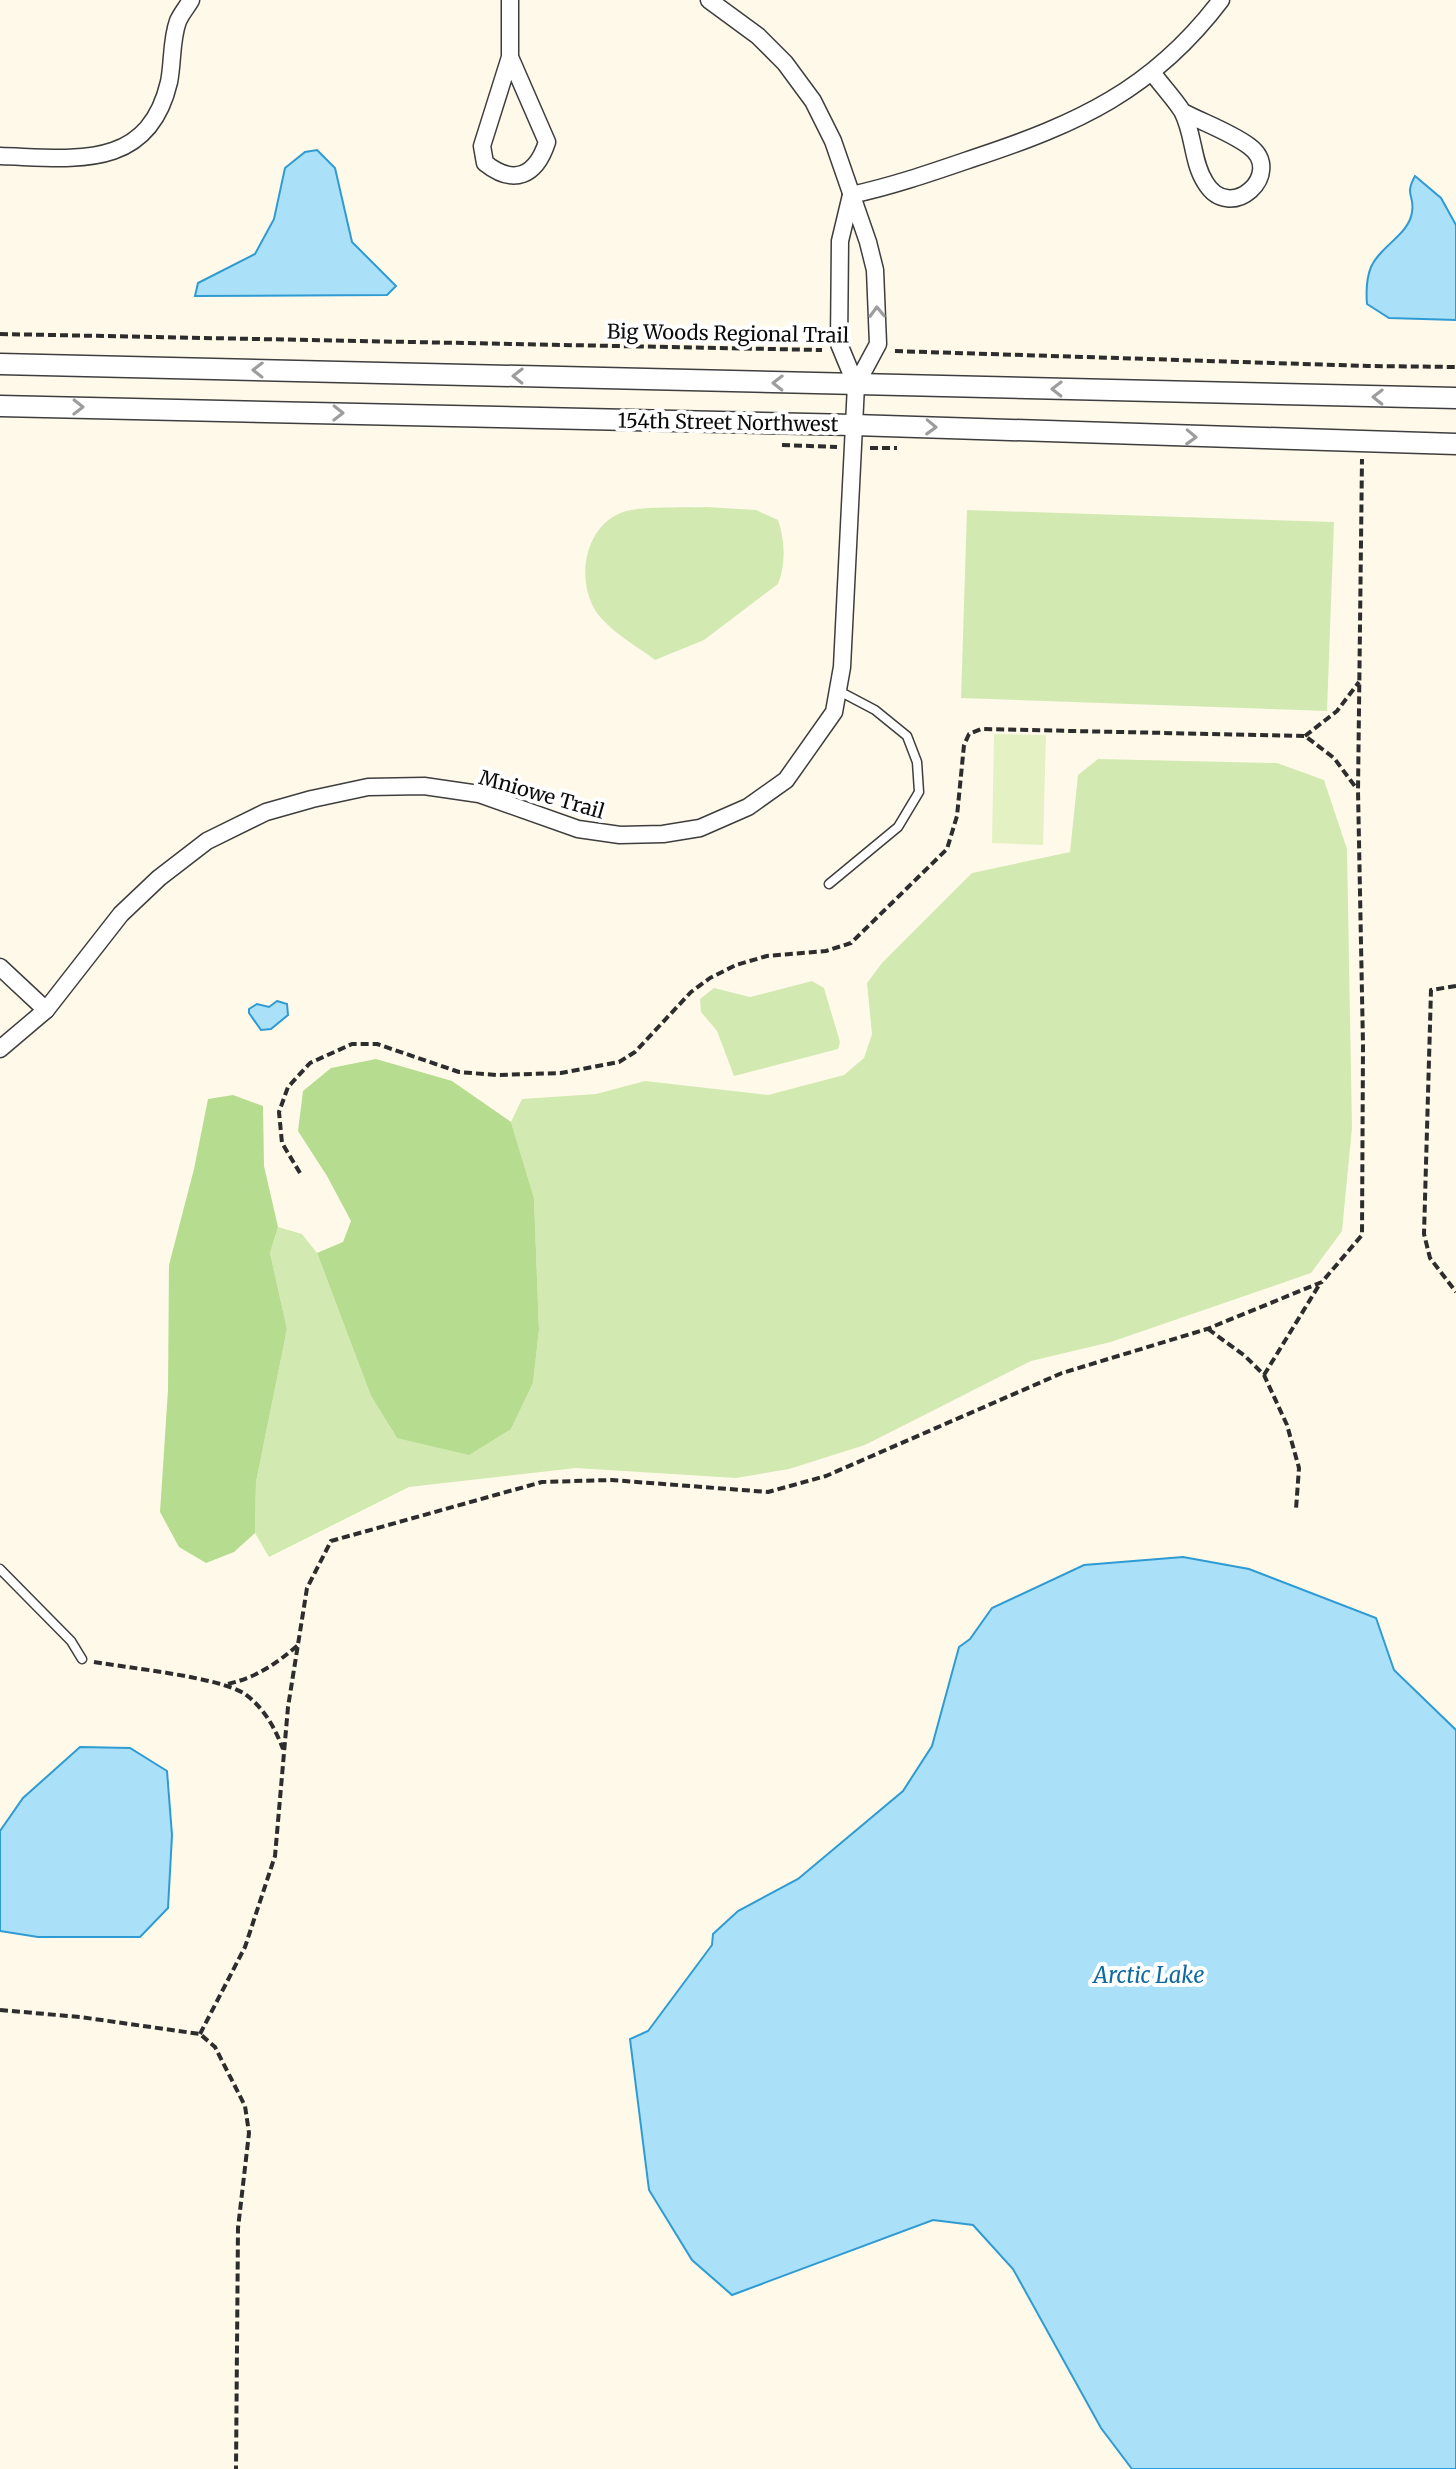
<svg xmlns="http://www.w3.org/2000/svg" width="1456" height="2469" font-family="Merriweather,serif">
  <style>
    .green { fill: #d2eab1 }
    .forest { fill: #b6dc90 }
    .pitch { fill: #e4f1c3 }
    .water { fill: #abe0f9; stroke: #2e9bd3; stroke-width: 2 }
    .lines { fill: none; stroke-linecap: round; stroke-linejoin: round }
    .service-casing { stroke: #3e3e3e; stroke-width: 11 }
    .minor-casing { stroke: #3e3e3e; stroke-width: 19 }
    .tertiary-casing { stroke: #3e3e3e; stroke-width: 23 }
    .path { stroke: #2d2d2d; stroke-width: 4; stroke-dasharray: 8 4; stroke-linecap: butt }
    .service { stroke: #fff; stroke-width: 8 }
    .minor { stroke: #fff; stroke-width: 16 }
    .tertiary { stroke: #fff; stroke-width: 20 }
    .oneway { stroke: #9d9d9d }
    .labels { text-anchor: middle; dominant-baseline: central; stroke-width: 8; stroke-linejoin: round; paint-order: stroke }
    .street-label { font-size: 20px; fill: #0b0b0b; stroke: #fff }
    .water-label { font-size: 22px; font-style: italic; fill: #0f6aa1; stroke: #fff }
  </style>
  <rect width="100%" height="100%" fill="#fff9e9"/>
  <!-- green -->
  <g class="green">
    <path d="M706 507 756 510 778 520C785 539 786 565 778 584L704 640 655 660C638 647 615 634 601 618 573 586 583 523 626 511 646 506 684 508 706 507Z"/>
    <polygon points="967,510 1334,522 1327,711 961,698"/>
    <polygon points="1098,759 1277,763 1324,780 1347,849 1352,1128 1342,1231 1311,1273 1111,1342 1031,1361 865,1445 789,1469 736,1478 576,1468 409,1487 269,1557 255,1533 256,1482 287,1329 270,1253 278,1227 302,1234 317,1253 371,1396 397,1438 511,1429 533,1383 539,1330 534,1198 511,1122 522,1099 596,1094 645,1081 768,1095 844,1075 864,1058 872,1034 867,983 882,963 972,873 1070,852 1078,775"/>
    <polygon points="812,981 824,988 840,1042 838,1049 734,1076 717,1031 701,1012 700,999 714,988 750,997"/>
  </g>
  <!-- forest -->
  <g class="forest">
    <polygon points="376,1059 452,1081 511,1122 534,1198 539,1330 533,1383 511,1429 469,1455 397,1438 371,1396 317,1253 343,1242 351,1221 327,1176 298,1131 303,1091 331,1068"/>
    <polygon points="233,1095 263,1106 264,1166 278,1227 270,1253 287,1329 256,1482 255,1533 234,1552 206,1563 179,1547 160,1512 168,1390 169,1265 194,1169 208,1099"/>
  </g>
  <!-- pitch -->
  <polygon class="pitch" points="994,734 1046,735 1043,845 992,843"/>
  <!-- water -->
  <g class="water">
    <polygon points="317,150 335,168 352,242 396,286 387,295 195,296 198,283 255,254 274,219 285,168 305,152"/>
    <path d="M1415 176 1441 198 1456 225V320L1389 318 1367 304C1366 291 1366 279 1371 267 1380 246 1409 235 1412 212 1415 195 1404 196 1415 176Z"/>
    <polygon points="277,1001 287,1004 288,1015 271,1029 261,1030 249,1013 249,1009 257,1004 269,1007"/>
    <polygon points="1183,1557 1249,1569 1376,1618 1394,1670 1456,1730 1456,2469 1132,2469 1101,2428 1013,2269 973,2225 933,2220 732,2295 692,2260 649,2190 630,2039 648,2031 712,1945 713,1934 738,1911 798,1879 903,1791 932,1746 959,1647 970,1639 992,1608 1084,1565"/>
    <polygon points="80,1747 130,1748 167,1771 172,1835 168,1908 140,1937 38,1937 0,1931 0,1831 23,1798"/>
  </g>
  <g class="lines">
    <!-- service casing -->
    <g class="service-casing">
      <g id="service">
        <polyline points="829,884 898,827 919,792 917,762 907,736 875,710 839,691"/>
        <polyline points="0,1569 71,1641 82,1659"/>
      </g>
    </g>
    <!-- minor casing -->
    <g class="minor-casing">
      <g id="minor">
        <path d="M510 57 547 142C536 176 514 186 485 163L482 146 510 57V0"/>
        <path d="M1152 72C1161 85 1174 98 1182 111 1194 133 1192 162 1205 182 1230 225 1286 173 1249 146 1230 132 1204 123 1183 112"/>
        <path d="M0 156C73 158 148 172 169 82 173 62 171 40 178 21 181 14 187 7 191 0"/>
        <path d="M851 195C893 186 933 172 974 158 1077 124 1153 90 1221 0"/>
        <polyline points="851,195 840,241 839,344 856,385"/>
        <polyline points="0,967 46,1010"/>
        <polyline points="0,1049 46,1010 121,914 159,878 207,841 266,812 312,799 368,787 424,786 479,794 578,829 620,835 663,834 700,828 748,807 786,780 834,712 842,667 856,385 878,344 875,270 868,242 833,141 813,101 785,63 758,36 709,0"/>
      </g>
    </g>
    <!-- tertiary casing -->
    <g class="tertiary-casing">
      <g id="tertiary">
        <polyline points="0,364 1456,398"/>
        <polyline points="0,406 854,425 1456,444"/>
      </g>
    </g>
    <!-- path -->
    <g class="path">
      <polyline points="0,334 822,350"/>
      <polyline points="895,351 1368,366 1456,367"/>
      <polyline points="782,445 837,447"/>
      <polyline points="870,448 897,448"/>
      <polyline points="1305,736 1337,711 1359,682"/>
      <polyline points="1456,986 1431,990 1424,1234 1430,1258 1456,1292"/>
      <polyline points="300,1173 282,1143 279,1112 288,1087 310,1063 352,1044 377,1044 459,1072 496,1075 561,1073 619,1062 635,1052 691,992 710,978 736,965 767,956 826,951 851,943 947,849 957,816 964,745 969,734 981,729 1305,736 1334,758 1357,789"/>
      <polyline points="1208,1329 1245,1356 1264,1375 1287,1425 1299,1468 1296,1509"/>
      <polyline points="1264,1375 1321,1282"/>
      <path d="M94 1662C129 1668 219 1677 245 1694 264 1708 275 1728 283 1749"/>
      <path d="M228 1684C257 1677 276 1664 298 1645"/>
      <polyline points="0,2010 80,2017 200,2034 215,2047 245,2106 249,2133 238,2228 236,2469"/>
      <polyline points="200,2034 245,1947 275,1856 288,1707 307,1588 331,1541 542,1482 611,1480 768,1492 826,1476 1062,1373 1207,1329 1322,1282 1362,1235 1363,1045 1358,791 1362,459"/>
    </g>
    <!-- service -->
    <use href="#service" class="service"/>
    <!-- minor -->
    <use href="#minor" class="minor"/>
    <!-- tertiary -->
    <use href="#tertiary" class="tertiary"/>
  </g>
  <!-- one-way arrows -->
  <defs><path id="oneway-chevron" d="M-2-3.5L2.5 0L-2 3.5" fill="none" stroke-width="1.6" stroke-linecap="round" stroke-linejoin="round" transform="scale(2)"/></defs>
  <g class="oneway">
    <use href="#oneway-chevron" transform="translate(877 312) rotate(-92)"/>
    <use href="#oneway-chevron" transform="translate(258 370) rotate(-179)"/>
    <use href="#oneway-chevron" transform="translate(518 376) rotate(-179)"/>
    <use href="#oneway-chevron" transform="translate(778 383) rotate(-179)"/>
    <use href="#oneway-chevron" transform="translate(1057 389) rotate(-179)"/>
    <use href="#oneway-chevron" transform="translate(1378 397) rotate(-179)"/>
    <use href="#oneway-chevron" transform="translate(78 407) rotate(1)"/>
    <use href="#oneway-chevron" transform="translate(338 413) rotate(1)"/>
    <use href="#oneway-chevron" transform="translate(931 427) rotate(2)"/>
    <use href="#oneway-chevron" transform="translate(1191 437) rotate(2)"/>
  </g>
  <g class="labels">
    <!-- street labels -->
    <g class="street-label">
      <text transform="translate(728 333) rotate(1)">Big Woods Regional Trail</text>
      <text transform="translate(728 422) rotate(1)">154th Street Northwest</text>
      <text transform="translate(542 794) rotate(16)">Mniowe Trail</text>
    </g>
    <!-- water labels -->
    <g class="water-label">
      <text x="1149" y="1975">Arctic Lake</text>
    </g>
  </g>
</svg>
